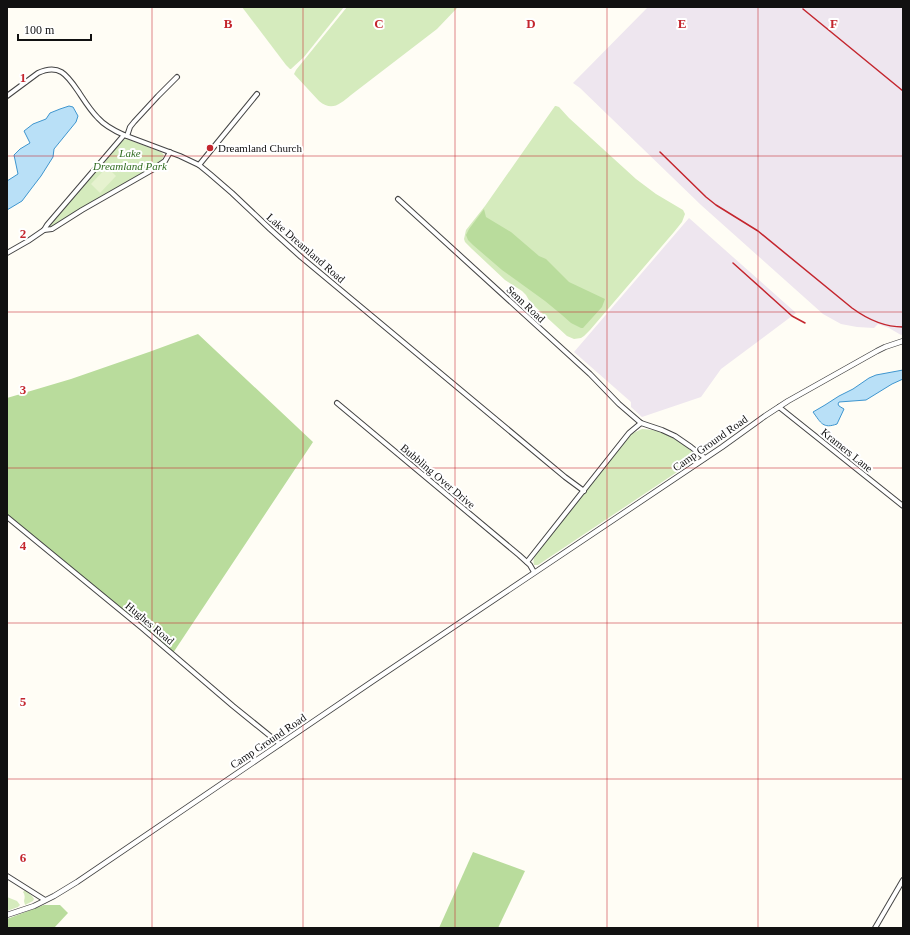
<svg xmlns="http://www.w3.org/2000/svg" width="910" height="935" font-family="Georgia,serif">
  <style>
    .industrial { fill: #eee6ef }
    .green { fill: #d5ebbd }
    .forest { fill: #b9dc9c }
    .pitch { fill: #e6f2cf }
    .water { fill: #b9e0f7; stroke: #3f96cf }
    .lines { fill: none; stroke-linecap: round; stroke-linejoin: round }
    .minor-casing { stroke: #444; stroke-width: 6 }
    .tertiary-casing { stroke: #444; stroke-width: 6 }
    .minor { stroke: #fff; stroke-width: 4 }
    .tertiary { stroke: #fff; stroke-width: 4.5 }
    .rail { stroke: #c4262e; stroke-width: 1.5 }
    .grid { fill: none; stroke: #c4262e; stroke-width: 1; stroke-opacity: 0.55 }
    .poi-dot { fill: #c4262e; stroke: #fff; stroke-width: 1.5 }
    .labels { text-anchor: middle; dominant-baseline: central; stroke-width: 4; stroke-linejoin: round; paint-order: stroke }
    .poi-label { font-size: 11px; fill: #111; stroke: #fff; text-anchor: start }
    .park-label { font-size: 11px; font-style: italic; fill: #2f6b1f; stroke: #fff }
    .street-label { font-size: 11px; fill: #111; stroke: #fff }
    .grid-label { font-size: 13px; text-anchor: middle; font-weight: bold; fill: #c4262e; stroke: #fff; stroke-width: 4; stroke-linejoin: round; paint-order: stroke }
  </style>
  <rect width="100%" height="100%" fill="#fffdf5"/>
  <!-- industrial -->
  <g class="industrial">
    <polygon points="648,7 903,7 903,334 901,335 889,328 878,324 874,328 857,327 841,324 823,314 701,205 580,88 573,83"/>
    <polygon points="689,218 796,313 721,369 701,397 642,417 631,407 631,402 574,352"/>
  </g>
  <!-- green -->
  <g class="green">
    <polygon points="242,7 344,7 304,57 291,69 290,69 286,65"/>
    <path d="M347 7H458L437 29 351 95C340 104 332 112 319 101L294 74 296 70Z"/>
    <polygon points="555,106 556,106 559,107 569,118 636,179 656,194 683,210 685,214 682,222 674,232 590,330 584,336 581,338 574,339 567,336 530,302 526,295 522,291 505,280 472,249 465,242 464,239 466,230 485,206"/>
    <polygon points="127,139 161,152 164,155 162,160 156,165 50,228 48,226 116,147 123,140"/>
    <path d="M642 429C647 429 653 430 658 431 668 435 687 445 693 453V459L692 462 538 565H534C532 558 537 553 541 548L631 434Z"/>
    <path d="M25 890 32 896 34 899 33 901 25 905 24 901C25 897 25 895 23 892Z"/>
    <polygon points="7,897 17,901 20,905 18,907 7,911"/>
  </g>
  <!-- forest -->
  <g class="forest">
    <polygon points="484,209 486,217 511,232 539,256 546,259 569,282 605,299 602,307 583,328 581,328 571,323 562,315 545,301 502,270 473,245 468,240 466,235 469,229"/>
    <polygon points="198,334 313,442 173,653 7,515 7,398 71,379 149,352"/>
    <polygon points="473,852 525,871 498,928 439,928"/>
    <polygon points="44,905 60,905 68,913 54,928 7,928 7,919"/>
  </g>
  <!-- pitch -->
  <polygon class="pitch" points="107,167 116,176 100,193 91,184"/>
  <!-- water -->
  <g class="water">
    <polygon points="69,106 73,107 78,116 76,122 54,149 53,157 41,176 31,189 22,201 7,210 7,181 18,174 14,155 20,149 30,143 24,131 33,124 46,119 50,113 60,109"/>
    <path d="M903 370V379L892 384 866 400 839 402 838 404 839 406 844 409 837 424C823 429 821 423 813 412L825 405 839 396 853 389 869 378 876 375Z"/>
  </g>
  <g class="lines">
    <!-- minor casing -->
    <g class="minor-casing">
      <g id="minor">
        <path d="M7 96 38 73C59 63 67 75 78 91 84 100 90 110 98 118 105 126 115 131 124 135L180 156 199 165 210 174 232 193 270 229 301 257 565 477 584 491"/>
        <polyline points="127,136 130,127 134,122 158,96 177,77"/>
        <polyline points="199,165 257,94"/>
        <polyline points="398,199 590,374 619,404 641,423 662,430 675,436 691,447 705,458"/>
        <polyline points="44,230 52,229 82,210 152,170 165,161 170,152"/>
        <polyline points="7,253 28,241 44,230 47,225 124,135"/>
        <polyline points="337,403 519,555 530,565 534,572"/>
        <polyline points="779,407 903,506"/>
        <polyline points="7,517 142,628 233,706 280,744"/>
        <polyline points="527,562 629,433 641,423"/>
        <polyline points="7,876 45,900"/>
        <polyline points="875,928 903,880"/>
      </g>
    </g>
    <!-- tertiary casing -->
    <g class="tertiary-casing">
      <polyline id="tertiary" points="7,915 34,906 54,896 77,882 373,681 722,447 765,416 788,401 877,351 885,347 903,341"/>
    </g>
    <!-- minor -->
    <use href="#minor" class="minor"/>
    <!-- tertiary -->
    <use href="#tertiary" class="tertiary"/>
    <!-- rail -->
    <g class="rail">
      <polyline points="803,9 903,91"/>
      <path d="M660 152 706 197 716 205 758 231 852 308C867 319 884 327 903 327"/>
      <polyline points="733,263 792,316 805,323"/>
    </g>
  </g>
  <!-- grid -->
  <path class="grid" d="M152 7V928M303 7V928M455 7V928M607 7V928M758 7V928M7 156H903M7 312H903M7 468H903M7 623H903M7 779H903"/>
  <!-- markers -->
  <circle class="poi-dot" cx="210" cy="148" r="4"/>
  <g class="labels">
    <!-- poi labels -->
    <g class="poi-label">
      <text x="218" y="148">Dreamland Church</text>
    </g>
    <!-- park labels -->
    <g class="park-label">
      <text x="130" y="153">Lake<tspan x="130" dy="13">Dreamland Park</tspan></text>
    </g>
    <!-- street labels -->
    <g class="street-label">
      <text transform="translate(306 248) rotate(41)">Lake Dreamland Road</text>
      <text transform="translate(526 304) rotate(43)">Senn Road</text>
      <text transform="translate(710 443) rotate(-35)">Camp Ground Road</text>
      <text transform="translate(847 450) rotate(39)">Kramers Lane</text>
      <text transform="translate(438 476) rotate(40)">Bubbling Over Drive</text>
      <text transform="translate(150 623) rotate(40)">Hughes Road</text>
      <text transform="translate(268 741) rotate(-34)">Camp Ground Road</text>
    </g>
  </g>
  <g class="grid-label">
    <text x="228" y="28">B</text>
    <text x="379" y="28">C</text>
    <text x="531" y="28">D</text>
    <text x="682" y="28">E</text>
    <text x="834" y="28">F</text>
    <text x="23" y="82">1</text>
    <text x="23" y="238">2</text>
    <text x="23" y="394">3</text>
    <text x="23" y="550">4</text>
    <text x="23" y="706">5</text>
    <text x="23" y="862">6</text>
  </g>
  <!-- border -->
  <rect width="910" height="935" fill="none" stroke="#111111" stroke-width="16"/>
  <!-- scale -->
  <path d="M18 34v6h73v-6" fill="none" stroke="#111111" stroke-width="2"/>
  <text x="24" y="34" font-size="12" fill="#111111" stroke="#ffffff" stroke-width="3" paint-order="stroke">100 m</text>
</svg>
